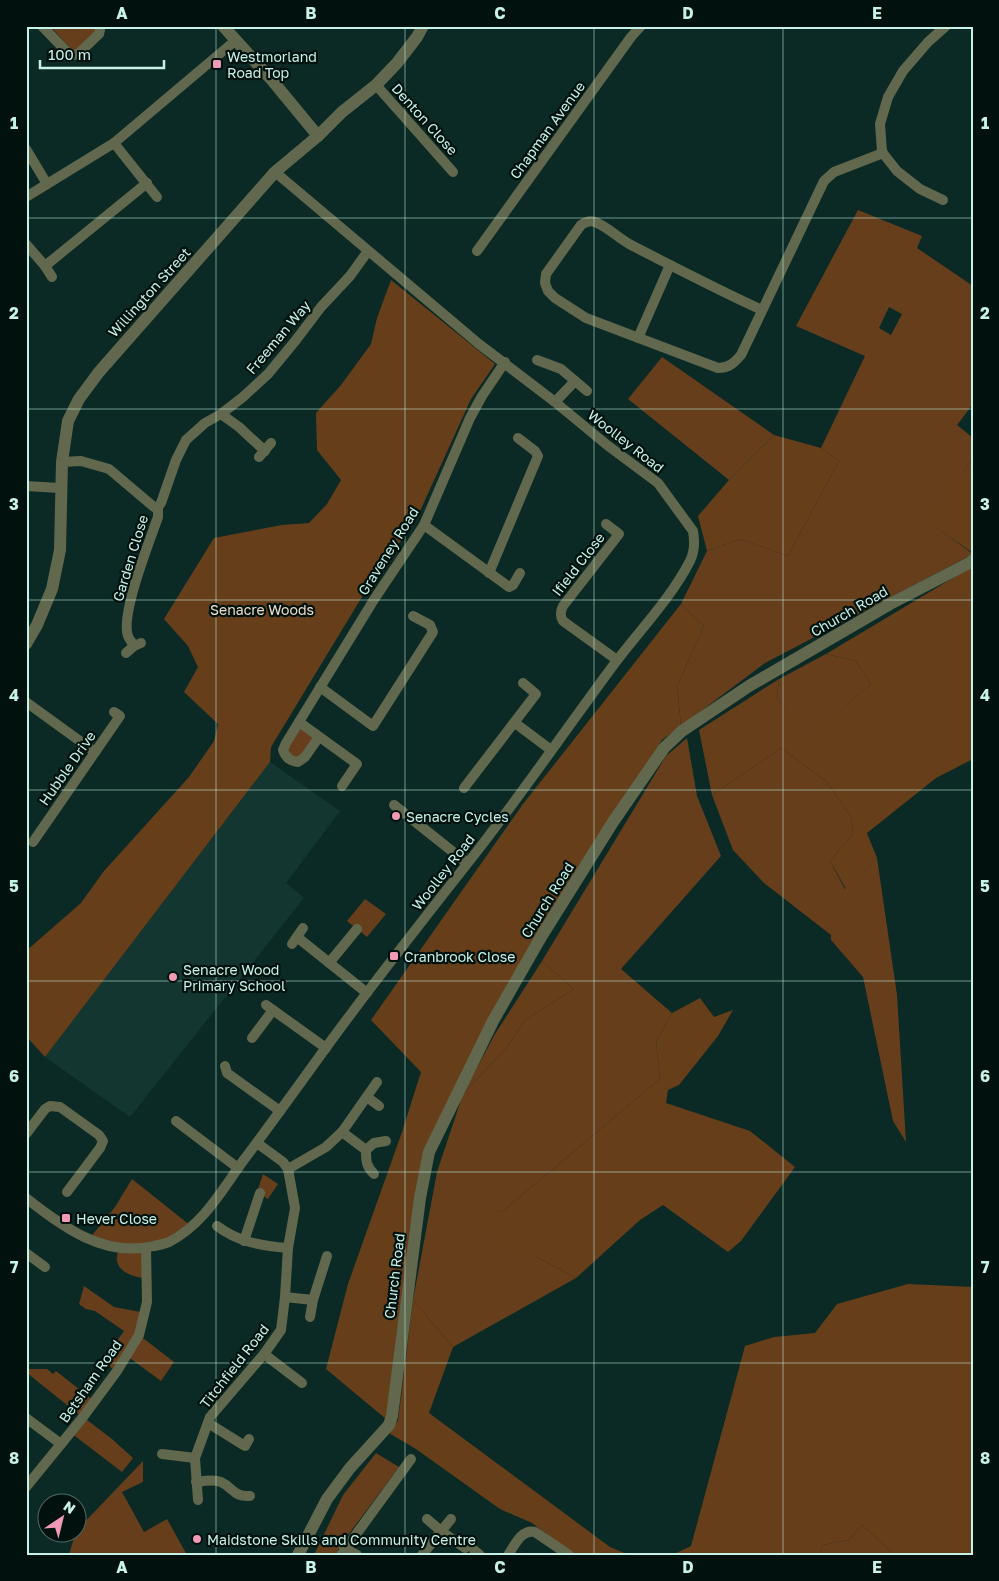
<svg xmlns="http://www.w3.org/2000/svg" width="999" height="1581" font-family="'Golos Text',sans-serif">
  <style>
    .built { fill: #133630 }
    .green { fill: #663e1c; fill-rule: evenodd }
    .forest { fill: #673e1a }
    .lines { fill: none; stroke-linecap: round; stroke-linejoin: round }
    .minor { stroke: #61684d; stroke-width: 10 }
    .tertiary { stroke: #61684d; stroke-width: 12 }
    .grid { fill: none; stroke: #c6f2e8; stroke-width: 1; stroke-opacity: 0.55 }
    .poi-dot { fill: #f09ab5; stroke: #00110e; stroke-width: 2 }
    .labels { text-anchor: middle; dominant-baseline: central; stroke-width: 4.5; stroke-linejoin: round; paint-order: stroke }
    .poi-label { font-size: 14px; fill: #c6f2e8; stroke: #00110e; text-anchor: start }
    .street-label { font-size: 14px; fill: #c6f2e8; stroke: #00110e }
    .park-label { font-size: 14px; fill: #f0dbcb; stroke: #00110e }
    .neatline { fill: none; stroke: #c6f2e8; stroke-width: 2 }
    .grid-label { font-size: 16px; text-anchor: middle; font-weight: bold; fill: #c6f2e8 }
  </style>
  <rect width="100%" height="100%" fill="#0b2a25"/>
  <!-- built -->
  <polygon class="built" points="270,762 340,811 286,883 304,898 130,1117 45,1057"/>
  <!-- green -->
  <g class="green">
    <polygon points="50,26 95,26 95,32 75,51 72,50"/>
    <path d="M858 210 922 236 917 248 973 286V404L957 425 973 438V457L930 523 973 554 765 663 681 726 677 686 704 626 681 604 707 551 740 539 788 556 839 461 821 448 865 356 796 326ZM889 307 902 314 891 335 879 328Z"/>
    <polygon points="662,357 774,435 729,480 628,399"/>
    <polygon points="826,654 856,661 871,684 807,740 777,697 779,679"/>
    <polygon points="299,722 319,737 305,757 292,761 286,743"/>
    <polygon points="687,738 697,796 721,856 621,969 672,1013 656,1042 660,1079 504,1210 484,1216 537,1257 576,1278 453,1347 413,1300 437,1172 463,1094 507,1047 525,1020 574,989 542,961 666,756"/>
    <polygon points="781,748 827,782 851,817 853,834 830,861 845,889 877,858 897,995 906,1142 893,1121 863,977 831,940 831,935 764,883 733,850 712,795"/>
    <polygon points="365,899 386,914 367,937 347,921"/>
    <polygon points="263,1174 278,1184 268,1199 257,1192"/>
    <path d="M132 1179 191 1226 147 1248V1278C136 1278 119 1273 117 1261 116 1257 118 1252 119 1248L89 1239 115 1207Z"/>
    <polygon points="84,1286 114,1307 146,1313 139,1335 174,1362 161,1381 127,1356 117,1371 102,1362 124,1331 95,1311 86,1309 79,1304"/>
    <polygon points="29,1369 47,1369 53,1374 56,1371 94,1401 83,1417 112,1439 133,1458 122,1472 71,1433 82,1417 27,1373"/>
    <polygon points="376,1453 399,1467 342,1543 335,1555 314,1555 343,1495"/>
    <polygon points="143,1461 143,1482 122,1492 144,1532 167,1519 187,1555 69,1555 75,1534 78,1534 78,1529"/>
    <polygon points="862,1525 895,1555 819,1555 823,1545 849,1540"/>
  </g>
  <!-- forest -->
  <g class="forest">
    <polygon points="391,280 495,364 471,399 415,522 374,577 271,747 270,762 45,1057 26,1036 26,951 81,903 104,871 189,777 214,741 218,724 184,692 198,667 188,646 164,619 214,538 282,525 309,523 327,504 341,480 317,450 316,413 341,385 371,344 377,318"/>
    <polygon points="774,435 821,448 839,461 788,556 740,539 707,551 698,516 729,480"/>
    <polygon points="973,457 973,553 929,523"/>
    <polygon points="973,565 973,759 936,778 867,833 877,858 846,889 830,861 853,834 851,817 827,782 781,748 712,795 699,730 779,679 777,697 807,739 871,684 856,661 826,654 968,569"/>
    <polygon points="681,604 704,626 677,686 681,726 662,740 586,860 427,1144 386,1419 326,1369 348,1284 402,1132 421,1072 371,1020 523,804"/>
    <polygon points="542,961 574,989 525,1020 507,1047 463,1094 495,1034"/>
    <polygon points="700,998 714,1017 733,1010 718,1036 679,1085 668,1090 666,1103 750,1131 795,1167 741,1241 728,1252 663,1205 640,1220 576,1278 537,1257 514,1248 493,1236 483,1215 504,1210 660,1079 656,1042 672,1013"/>
    <polygon points="908,1284 973,1287 973,1555 895,1555 862,1525 849,1540 823,1545 819,1555 672,1555 691,1546 745,1346 774,1337 815,1333 837,1304"/>
    <polygon points="413,1300 453,1347 429,1413 610,1547 629,1555 575,1555 532,1523 500,1509 416,1449 387,1432 398,1421"/>
  </g>
  <g class="lines">
    <!-- minor -->
    <g class="minor">
      <polyline points="42,26 68,53 73,55 78,54 99,34 100,30 99,26"/>
      <polyline points="376,85 453,172"/>
      <polyline points="114,143 157,197"/>
      <polyline points="26,149 47,184"/>
      <polyline points="26,197 114,143 236,40"/>
      <polyline points="943,200 920,189 897,171 882,152 880,124 888,97 903,71 928,42 946,26"/>
      <polyline points="26,244 45,266 52,277"/>
      <polyline points="477,251 631,37 641,26"/>
      <polyline points="45,266 147,183"/>
      <path d="M762 310C718 290 674 267 631 245 618 238 608 227 595 222 589 220 585 222 581 225L546 274 545 283 548 291 555 298 586 318 718 368C729 368 734 363 741 355L824 181 834 172 883 153"/>
      <polyline points="638,338 670,265"/>
      <polyline points="537,360 561,369 587,391"/>
      <polyline points="555,402 575,381"/>
      <polyline points="221,414 239,427 265,451"/>
      <polyline points="259,457 271,443"/>
      <polyline points="62,462 81,461 109,469 154,507 158,507"/>
      <polyline points="26,486 60,488"/>
      <polyline points="158,507 161,503 176,460 186,440 205,423 221,414 243,397 268,374 296,340 321,307 350,276 368,251"/>
      <path d="M606 524 619 534 563 606C560 612 560 616 563 621L617 660"/>
      <polyline points="424,525 509,587 513,585 520,573"/>
      <polyline points="489,573 538,456 535,451 518,438"/>
      <path d="M134 646C132 642 129 639 128 636 120 615 150 540 158 517V507"/>
      <polyline points="126,653 134,646 141,643"/>
      <polyline points="320,687 373,726 433,632 430,625 413,616"/>
      <polyline points="26,702 95,752"/>
      <polyline points="299,722 357,764 342,786"/>
      <polyline points="515,723 551,750"/>
      <path d="M319 737 305 757 298 762C290 761 286 758 283 750L286 743 375 598 424 525 470 418 482 396 505 362"/>
      <polyline points="464,788 536,694 523,683"/>
      <polyline points="394,805 467,863"/>
      <polyline points="33,842 120,716 114,712"/>
      <polyline points="297,937 367,993"/>
      <polyline points="292,944 303,928"/>
      <polyline points="329,963 357,929"/>
      <polyline points="266,1005 326,1048"/>
      <polyline points="252,1038 273,1010"/>
      <polyline points="225,1066 227,1073 280,1111"/>
      <polyline points="367,1097 379,1106"/>
      <polyline points="176,1121 238,1168"/>
      <polyline points="342,1132 366,1150"/>
      <polyline points="26,1134 45,1109 50,1106 60,1107 99,1135 103,1141 100,1148 67,1192"/>
      <polyline points="288,1169 326,1147 342,1132 377,1082"/>
      <path d="M374 1174C366 1166 366 1161 366 1150L374 1143 386 1141"/>
      <path d="M26 1198C63 1227 104 1258 154 1246 159 1245 164 1244 169 1242 203 1225 222 1190 243 1161 274 1120 303 1079 333 1038 380 974 429 912 478 850 525 789 569 725 615 663 640 630 671 598 690 561 695 551 695 542 693 531L658 483 607 445 555 402 479 344 275 172"/>
      <path d="M217 1226C238 1242 262 1246 288 1248"/>
      <polyline points="244,1241 260,1193"/>
      <polyline points="26,1253 45,1267"/>
      <polyline points="285,1297 313,1300"/>
      <polyline points="310,1317 313,1300 327,1256"/>
      <polyline points="264,1354 302,1383"/>
      <polyline points="26,1418 61,1444"/>
      <polyline points="208,1423 245,1446 249,1439"/>
      <polyline points="162,1454 195,1458"/>
      <path d="M196 1482C204 1481 213 1479 221 1482 234 1488 233 1497 250 1496"/>
      <polyline points="26,1487 83,1417 117,1371 139,1335 147,1302 146,1248"/>
      <polyline points="198,1500 195,1458 210,1417 264,1354 281,1330 285,1297 288,1248 295,1208 288,1169 283,1162 257,1143"/>
      <polyline points="427,1519 441,1531 465,1548"/>
      <polyline points="344,1548 357,1555"/>
      <polyline points="474,1550 480,1555"/>
      <polyline points="341,1555 411,1459"/>
      <polyline points="422,1555 451,1519"/>
      <path d="M508 1555C515 1545 521 1529 535 1532L569 1555"/>
    </g>
    <!-- tertiary -->
    <g class="tertiary">
      <polyline points="223,26 271,79 318,136"/>
      <polyline points="26,644 37,625 52,589 60,550 62,462 68,421 79,399 99,372 275,172 318,136 342,112 376,85 397,63 417,37 423,26"/>
      <polyline points="298,1555 327,1499 350,1468 389,1425 392,1416 420,1198 429,1152 493,1021 541,937 613,822 664,748 682,731 749,686 890,604 971,562 973,560"/>
    </g>
  </g>
  <!-- grid -->
  <path class="grid" d="M216 26V1555M405 26V1555M594 26V1555M783 26V1555M26 218H973M26 409H973M26 600H973M26 790H973M26 981H973M26 1172H973M26 1363H973"/>
  <!-- markers -->
  <g class="poi-dot">
    <rect x="212" y="59" width="10" height="10" rx="2.5"/>
    <circle cx="396" cy="816" r="5"/>
    <rect x="389" y="951" width="10" height="10" rx="2.5"/>
    <circle cx="173" cy="977" r="5"/>
    <rect x="61" y="1213" width="10" height="10" rx="2.5"/>
    <circle cx="197" cy="1539" r="5"/>
  </g>
  <g class="labels">
    <!-- poi labels -->
    <g class="poi-label">
      <text x="227" y="56">Westmorland<tspan x="227" dy="16">Road Top</tspan></text>
      <text x="406" y="816">Senacre Cycles</text>
      <text x="404" y="956">Cranbrook Close</text>
      <text x="183" y="969">Senacre Wood<tspan x="183" dy="16">Primary School</tspan></text>
      <text x="76" y="1218">Hever Close</text>
      <text x="207" y="1539">Maidstone Skills and Community Centre</text>
    </g>
    <!-- street labels -->
    <g class="street-label">
      <text transform="translate(425 119) rotate(48)">Denton Close</text>
      <text transform="translate(547 130) rotate(-54)">Chapman Avenue</text>
      <text transform="translate(149 292) rotate(-48)">Willington Street</text>
      <text transform="translate(278 337) rotate(-50)">Freeman Way</text>
      <text transform="translate(626 441) rotate(38)">Woolley Road</text>
      <text transform="translate(388 551) rotate(-58)">Graveney Road</text>
      <text transform="translate(130 558) rotate(-73)">Garden Close</text>
      <text transform="translate(578 564) rotate(-52)">Ifield Close</text>
      <text transform="translate(849 611) rotate(-30)">Church Road</text>
      <text transform="translate(67 768) rotate(-55)">Hubble Drive</text>
      <text transform="translate(443 872) rotate(-52)">Woolley Road</text>
      <text transform="translate(547 900) rotate(-58)">Church Road</text>
      <text transform="translate(394 1276) rotate(-83)">Church Road</text>
      <text transform="translate(234 1366) rotate(-52)">Titchfield Road</text>
      <text transform="translate(90 1381) rotate(-55)">Betsham Road</text>
    </g>
    <!-- park labels -->
    <g class="park-label">
      <text x="262" y="609">Senacre Woods</text>
    </g>
  </g>
  <!-- border -->
  <rect width="999" height="1581" fill="none" stroke="#00110e" stroke-width="55"/>
  <!-- north arrow -->
  <g transform="translate(62 1518) rotate(35)"><circle r="24" fill="#00110e" stroke="#4f6b65"/>
  <path d="M0-4L9 19L0 12L-9 19Z" fill="#f09ab5"/>
  <text y="-8" font-size="14" font-weight="bold" text-anchor="middle" fill="#c6f2e8">N</text>
  </g>
  <!-- scale -->
  <path d="M40 60v8h124v-8" fill="none" stroke="#c6f2e8" stroke-width="2.5"/>
  <text x="48" y="60" font-size="15" fill="#c6f2e8" stroke="#00110e" stroke-width="4" paint-order="stroke">100 m</text>
  <rect x="28" y="28" width="944" height="1526" class="neatline"/>
  <g class="grid-label">
    <text x="122" y="19">A</text>
    <text x="311" y="19">B</text>
    <text x="500" y="19">C</text>
    <text x="688" y="19">D</text>
    <text x="877" y="19">E</text>
    <text x="14" y="129">1</text>
    <text x="985" y="129">1</text>
    <text x="14" y="319">2</text>
    <text x="985" y="319">2</text>
    <text x="14" y="510">3</text>
    <text x="985" y="510">3</text>
    <text x="14" y="701">4</text>
    <text x="985" y="701">4</text>
    <text x="14" y="892">5</text>
    <text x="985" y="892">5</text>
    <text x="14" y="1082">6</text>
    <text x="985" y="1082">6</text>
    <text x="14" y="1273">7</text>
    <text x="985" y="1273">7</text>
    <text x="14" y="1464">8</text>
    <text x="985" y="1464">8</text>
    <text x="122" y="1573">A</text>
    <text x="311" y="1573">B</text>
    <text x="500" y="1573">C</text>
    <text x="688" y="1573">D</text>
    <text x="877" y="1573">E</text>
  </g>
</svg>
